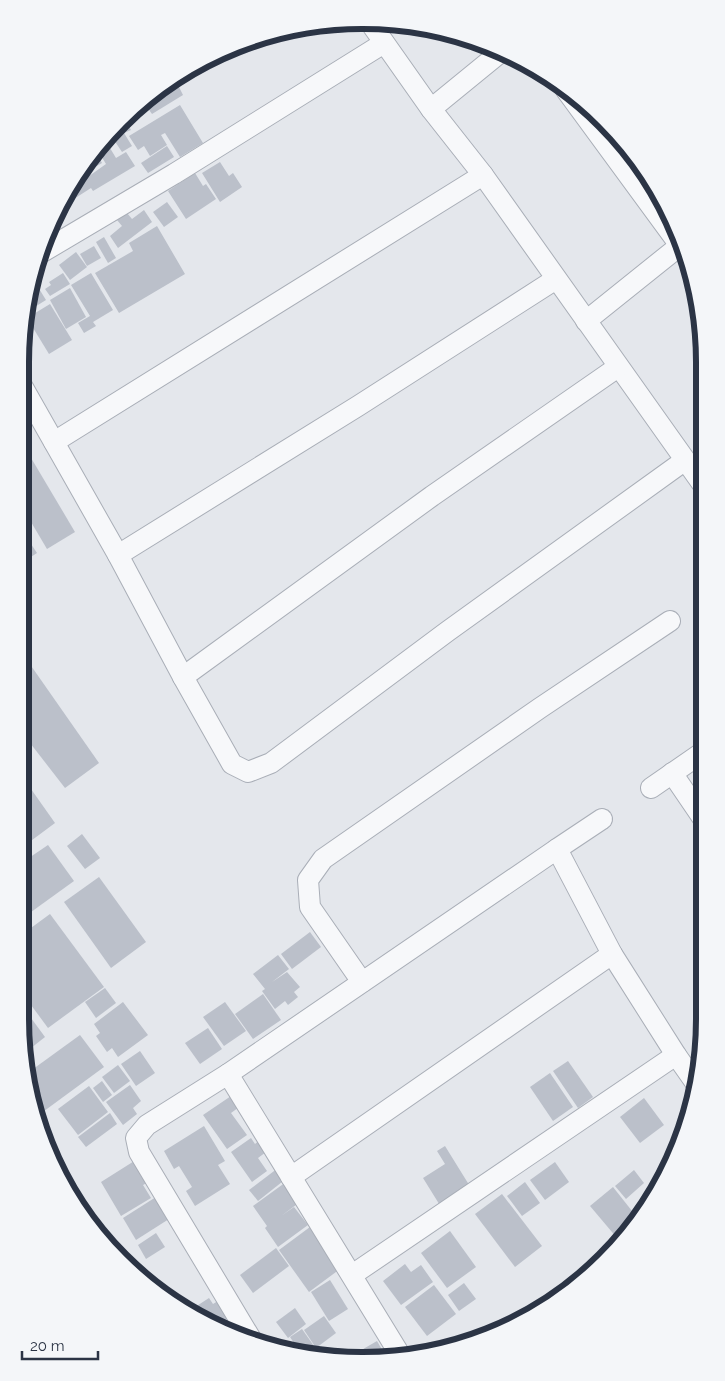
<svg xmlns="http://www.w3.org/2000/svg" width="725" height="1381" font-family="Raleway,sans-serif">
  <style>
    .building { fill: #bbc0ca }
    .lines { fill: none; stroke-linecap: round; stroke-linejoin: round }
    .minor-casing { stroke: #a9aeb7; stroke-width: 22 }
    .minor { stroke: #f7f8fa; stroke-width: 20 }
    .rim { fill: none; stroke: #2b3445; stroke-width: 6 }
  </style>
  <rect width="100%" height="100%" fill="#e4e7ec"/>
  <!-- building -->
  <g class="building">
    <polygon points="179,87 183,95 152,114 147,107"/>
    <polygon points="143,100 145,104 129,114 137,105"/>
    <polygon points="180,105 203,143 180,157 165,133 161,135 167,145 150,156 144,146 138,150 129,136"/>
    <polygon points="125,120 131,130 124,133 132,146 122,152 114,140 105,146 103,141 120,123"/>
    <polygon points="167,146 174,157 148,173 141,163"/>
    <polygon points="110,148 116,158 126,152 135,166 93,191 91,188 66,204 63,199 72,184 84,177 85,179 106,164 100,154"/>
    <polygon points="97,154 102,163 75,179 87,160"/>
    <polygon points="220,162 229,176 233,173 242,187 220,202 202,173"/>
    <polygon points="195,173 203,186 206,184 216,199 186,219 168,191"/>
    <polygon points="167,202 178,217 164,227 153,212"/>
    <polygon points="58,206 64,215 51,223 55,211"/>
    <polygon points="144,210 152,222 118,248 110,236 122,226 117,220 127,213 132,219"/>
    <polygon points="157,226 185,274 119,313 95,273 133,251 129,243"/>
    <polygon points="104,237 116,258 108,263 96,242"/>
    <polygon points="94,246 101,258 87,266 80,254"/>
    <polygon points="76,252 87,267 70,280 59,265"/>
    <polygon points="63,273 70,284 50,296 45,289 51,285 49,282"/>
    <polygon points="91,273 113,310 93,322 96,326 84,333 78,323 90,316 71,285"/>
    <polygon points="33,279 46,300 25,313 31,280"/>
    <polygon points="70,288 86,317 66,329 50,300"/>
    <polygon points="50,304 72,340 49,354 27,318"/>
    <polygon points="21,441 75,532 47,549 21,505"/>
    <polygon points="21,529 37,553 20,564"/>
    <polygon points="20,650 99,763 65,788 20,730"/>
    <polygon points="31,789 55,823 20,849 20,797"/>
    <polygon points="82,834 100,858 85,869 67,846"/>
    <polygon points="48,845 74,881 20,920 20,864"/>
    <polygon points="99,877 146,942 111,968 64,902"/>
    <polygon points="50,914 104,987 48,1028 20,990 20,936"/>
    <polygon points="310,932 321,947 292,969 281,954"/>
    <polygon points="278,955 289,969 272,982 287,972 300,987 294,992 298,997 288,1005 285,1001 275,1009 262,991 265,989 253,974"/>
    <polygon points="105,988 116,1003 96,1018 85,1002"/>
    <polygon points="263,994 281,1020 253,1039 235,1014"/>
    <polygon points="123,1002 148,1035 118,1057 112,1048 107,1052 96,1036 100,1033 94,1024"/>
    <polygon points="225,1002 246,1031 224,1046 203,1017"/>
    <polygon points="20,1003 45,1037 26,1052 20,1018"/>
    <polygon points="208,1028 222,1049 200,1064 185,1043"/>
    <polygon points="80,1035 104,1067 36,1117 29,1072"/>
    <polygon points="140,1051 155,1073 136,1086 121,1064"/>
    <polygon points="568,1061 593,1097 578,1108 553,1071"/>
    <polygon points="118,1065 130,1081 114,1093 102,1077"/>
    <polygon points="550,1073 573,1107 553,1121 530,1087"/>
    <polygon points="102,1081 112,1095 103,1102 93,1088"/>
    <polygon points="130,1085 141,1101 133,1108 137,1114 123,1125 106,1102"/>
    <polygon points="89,1086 108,1112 78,1135 58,1109"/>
    <polygon points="234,1094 242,1105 231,1113 247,1135 227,1149 203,1115"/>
    <polygon points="644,1098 664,1125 640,1143 620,1117"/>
    <polygon points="110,1113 117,1124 86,1147 78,1137"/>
    <polygon points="204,1126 225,1161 218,1165 230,1184 195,1206 186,1191 192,1187 179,1166 174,1169 164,1151"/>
    <polygon points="251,1138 255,1144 262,1138 270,1149 258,1158 267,1171 252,1182 231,1152"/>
    <polygon points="445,1146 471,1188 441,1207 423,1178 445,1164 437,1151"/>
    <polygon points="139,1158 152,1180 143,1185 151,1198 121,1216 101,1182"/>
    <polygon points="555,1162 569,1182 545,1200 530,1180"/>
    <polygon points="278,1168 287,1178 258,1201 249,1190"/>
    <polygon points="634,1170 644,1183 626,1199 615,1186"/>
    <polygon points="286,1182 300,1202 281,1216 294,1207 308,1225 278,1247 265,1228 267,1226 253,1206"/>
    <polygon points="525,1182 540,1203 522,1216 507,1196"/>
    <polygon points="613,1187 636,1216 626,1230 617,1238 590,1206"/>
    <polygon points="502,1194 542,1246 515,1267 475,1214"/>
    <polygon points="156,1197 169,1219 136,1240 123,1218"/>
    <polygon points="310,1227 340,1269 309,1292 279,1250"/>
    <polygon points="450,1231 476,1267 447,1288 421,1253"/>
    <polygon points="156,1233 165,1247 146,1259 138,1245"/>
    <polygon points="276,1248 289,1266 253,1293 240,1275"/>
    <polygon points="405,1264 411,1272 421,1265 433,1282 401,1305 383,1281"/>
    <polygon points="330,1280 348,1309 329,1321 311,1292"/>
    <polygon points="464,1283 476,1299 459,1311 448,1295"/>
    <polygon points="434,1285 456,1314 427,1336 405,1307"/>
    <polygon points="209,1298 213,1304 221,1299 234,1313 219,1325 189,1311"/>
    <polygon points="295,1308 306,1324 288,1338 276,1322"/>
    <polygon points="324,1316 336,1333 316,1348 304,1330"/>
    <polygon points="302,1329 314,1346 304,1352 300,1352 290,1337"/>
    <polygon points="377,1341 388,1360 362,1358 358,1352"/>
  </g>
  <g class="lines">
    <!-- minor casing -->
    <g class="minor-casing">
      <g id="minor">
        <polyline points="369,21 431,109 483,175 703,485"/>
        <polyline points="566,90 684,251"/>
        <polyline points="431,109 502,51"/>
        <polyline points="39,254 174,174 384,43"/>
        <polyline points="586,321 682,244"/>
        <polyline points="21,384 118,555 183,677 232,764 248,772 271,763 448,631 684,461"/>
        <polyline points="54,442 483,175"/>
        <polyline points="118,555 358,406 556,279"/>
        <polyline points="183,677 432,496 618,367"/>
        <polyline points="672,773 704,820"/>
        <polyline points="651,788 703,752"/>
        <polyline points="557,849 602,819"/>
        <polyline points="362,982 310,907 308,880 323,859 540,708 670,621"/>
        <polyline points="228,1074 557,849 612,954 676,1055 697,1085"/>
        <polyline points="291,1177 612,954"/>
        <polyline points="352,1275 676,1055"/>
        <polyline points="251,1339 139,1152 136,1138 147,1125 228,1074 402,1358"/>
      </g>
    </g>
    <!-- minor -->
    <use href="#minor" class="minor"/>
  </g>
  <!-- crop -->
  <path d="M0 0H725V1381H0ZM362 29H363A333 333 0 0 1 696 362V1019A333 333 0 0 1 363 1352H362A333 333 0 0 1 29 1019V362A333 333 0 0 1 362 29Z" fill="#f4f6f9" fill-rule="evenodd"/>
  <path class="rim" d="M362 29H363A333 333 0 0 1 696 362V1019A333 333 0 0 1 363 1352H362A333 333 0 0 1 29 1019V362A333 333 0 0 1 362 29Z"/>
  <!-- scale -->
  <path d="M22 1351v8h76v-8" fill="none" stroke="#2b3445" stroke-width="2.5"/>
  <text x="30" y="1351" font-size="15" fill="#2b3445" stroke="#f4f6f9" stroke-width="4" paint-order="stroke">20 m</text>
</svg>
